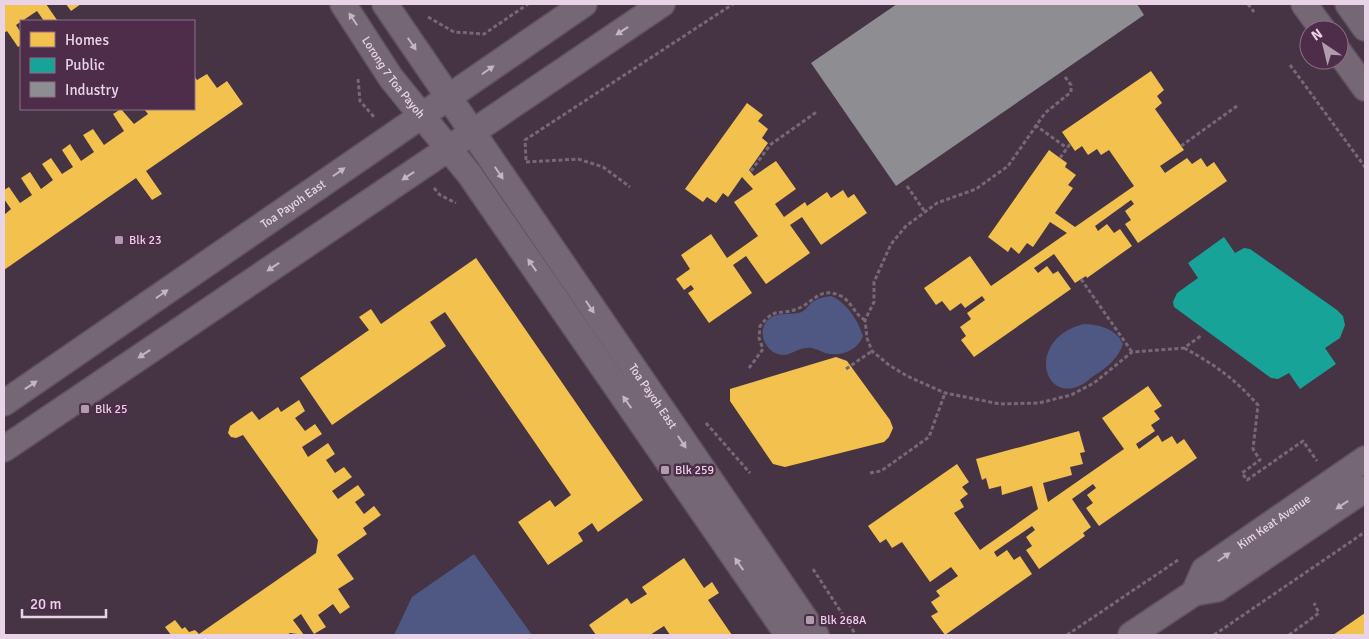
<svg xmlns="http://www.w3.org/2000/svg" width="1369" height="639" font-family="Signika,sans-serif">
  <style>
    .green { fill: #4f5883 }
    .homes { fill: #f2c14e }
    .public { fill: #17a398 }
    .industry { fill: #8d8d92 }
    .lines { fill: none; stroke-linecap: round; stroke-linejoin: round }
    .minor-casing { stroke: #61515f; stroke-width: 28 }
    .path { stroke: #766974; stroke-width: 3; stroke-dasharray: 4 2.5; stroke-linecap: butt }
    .minor { stroke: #756773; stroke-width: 25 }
    .oneway { fill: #c6b3c4 }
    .poi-dot { fill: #af9cad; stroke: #4d2d4a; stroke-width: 2 }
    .labels { text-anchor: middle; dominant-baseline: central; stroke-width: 5; stroke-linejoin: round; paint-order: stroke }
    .street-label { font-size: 12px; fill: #e8d4e6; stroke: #4d2d4a }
    .poi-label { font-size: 12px; fill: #e8d4e6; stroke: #4d2d4a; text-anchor: start }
  </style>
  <rect width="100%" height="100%" fill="#463444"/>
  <!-- green -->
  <g class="green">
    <path d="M831 296C846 302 858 320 863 336 857 351 841 357 825 353 819 351 814 347 807 348 796 348 789 358 778 354 764 350 757 330 768 320 776 312 788 315 798 313 805 312 807 306 813 302 818 298 824 297 831 296Z"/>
    <path d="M1084 324C1100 325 1115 328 1123 344 1118 358 1108 367 1095 375 1090 378 1085 384 1079 386 1042 402 1027 338 1084 324Z"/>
    <polygon points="474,554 532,635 394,635 412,597"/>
  </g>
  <!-- homes -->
  <g class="homes">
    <polygon points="4,4 46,4 57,20 44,21 37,11 16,25 21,33 21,45 18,47 7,31 4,33"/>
    <polygon points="66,4 81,4 71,11"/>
    <polygon points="1151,71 1164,90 1157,96 1162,103 1155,109 1184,150 1160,166 1165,173 1187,158 1192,164 1201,158 1207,167 1214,162 1227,181 1138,243 1125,224 1131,220 1125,211 1134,204 1131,200 1095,226 1098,231 1107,224 1114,233 1120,229 1132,246 1087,278 1086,276 1075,283 1054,254 1034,268 1038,273 1047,266 1053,274 1058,271 1071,289 974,357 961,340 966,336 960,327 971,319 967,313 985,300 982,296 965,308 961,303 950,311 942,301 936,305 924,288 970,256 991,286 1067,233 1050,222 1033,247 1027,243 1019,254 1011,247 1008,252 988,237 1049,150 1067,163 1065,167 1076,175 1068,185 1073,188 1055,213 1075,227 1134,186 1109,150 1101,155 1097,149 1088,155 1082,146 1075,151 1062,132"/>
    <polygon points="207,74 217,88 227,81 243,104 146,171 162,194 152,200 136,178 4,270 4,215 11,209 4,199 4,190 9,187 20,203 32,195 21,178 30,172 41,189 53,180 42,164 51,158 62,174 73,167 62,150 70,144 81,161 94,152 83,135 93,129 104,145 124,131 113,114 121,109 134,124 148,114 144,109 194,109 194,76 197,80"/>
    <polygon points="747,103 763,115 758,121 768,129 762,138 768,143 749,170 754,176 776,161 796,189 775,204 784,217 805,202 807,206 827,192 831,198 843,190 848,198 854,194 867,213 821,245 802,217 790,225 810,253 766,284 746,256 733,265 752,293 709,323 688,293 694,289 691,285 684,290 676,279 690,269 681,255 711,234 727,258 758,236 734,202 753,189 742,177 728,197 723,193 716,203 707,197 703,202 685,189"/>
    <polygon points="476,258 643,500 598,532 592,523 578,533 583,541 548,565 518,522 550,500 555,507 571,495 445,312 430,322 446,346 332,425 300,378 369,330 359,317 371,309 381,324"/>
    <polygon points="836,357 847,361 890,420 893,428 889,437 884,442 785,467 773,464 730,401 730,389"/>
    <polygon points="1148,386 1162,406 1154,411 1160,419 1151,425 1155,431 1136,444 1139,449 1158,435 1162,442 1172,436 1177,444 1184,439 1197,458 1099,526 1086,508 1093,503 1087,495 1096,488 1093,484 1072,499 1091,527 1083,533 1085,536 1039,569 1026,550 1032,546 1026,537 1035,530 1032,526 994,552 997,557 1007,550 1014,560 1020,556 1032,574 945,635 931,616 938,612 931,602 940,596 936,591 958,576 951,567 930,582 902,542 892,548 886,539 880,543 868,526 957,464 969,482 962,487 968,494 960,500 964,507 954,513 980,550 1038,509 1032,486 1002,495 1001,486 989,489 986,478 982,480 976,459 1079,431 1085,452 1080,453 1083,464 1070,467 1072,475 1043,483 1048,502 1124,449 1102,418"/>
    <polygon points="299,400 305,411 295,418 305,431 315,424 322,434 302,447 308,457 328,443 335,454 326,460 335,473 344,467 352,477 332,491 338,499 358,485 365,495 355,502 364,514 374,506 381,515 363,528 367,534 337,555 354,579 338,589 350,607 340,614 333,604 318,615 326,627 314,634 301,614 293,620 304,635 290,633 287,635 171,635 165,627 175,620 182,629 185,627 189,632 195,630 199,634 316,553 318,540 243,435 236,438 231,437 228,433 230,426 252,411 259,420 278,407 281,412"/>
    <polygon points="684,558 704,588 712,582 719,593 708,600 732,635 670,635 664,626 650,635 596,635 589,625 627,598 631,604 647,594 642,587"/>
    <polygon points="1365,613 1365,635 1333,635"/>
  </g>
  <!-- public -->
  <polygon class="public" points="1224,237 1235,253 1244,248 1250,249 1337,310 1343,316 1345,325 1340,338 1325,348 1336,364 1300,389 1289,373 1278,379 1271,378 1174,307 1173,302 1177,293 1198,278 1188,263"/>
  <!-- industry -->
  <polygon class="industry" points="897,4 1137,4 1144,15 896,186 811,63"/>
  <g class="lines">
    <!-- minor casing -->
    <g class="minor-casing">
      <g id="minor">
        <path id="s1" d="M343 4 391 78 470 175 788 635"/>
        <path id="s2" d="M385 4 816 635"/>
        <polyline points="1304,4 1323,30"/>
        <polyline points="1348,4 1365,28"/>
        <polyline points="1339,52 1365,88"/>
        <path id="s3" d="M4 403 584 4"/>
        <polyline points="4,449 662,4"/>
        <path id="s4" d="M1194 593 1204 570 1365 459"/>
        <polyline points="1131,635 1194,593 1217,589 1365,489"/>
      </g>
    </g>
    <!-- path -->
    <g class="path">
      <polyline points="1248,4 1254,12"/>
      <polyline points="428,17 454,32 484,34 528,4"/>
      <polyline points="1290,65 1365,167"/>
      <polyline points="1065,77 1071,85 1071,92 1045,113 1008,166 976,189 937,203 906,226 891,244 874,282 874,302 865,320 867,338 872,351 889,365 907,376 945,393 1000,404 1039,403 1071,395 1094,383 1132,352 1184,348 1202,335"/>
      <polyline points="358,79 360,101 374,117"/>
      <polyline points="1035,125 1067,148"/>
      <polyline points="1181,146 1237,106"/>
      <polyline points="1060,158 1070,144"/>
      <polyline points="526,160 525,140 733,4"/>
      <polyline points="526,162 578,159 603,167 630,187"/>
      <polyline points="751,171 770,145 818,111"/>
      <polyline points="907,186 925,212"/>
      <polyline points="434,188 440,195 456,203"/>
      <polyline points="1081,279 1132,352"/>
      <path d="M1184 348C1214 364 1235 379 1258 405L1253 449 1260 460 1242 473 1247 480 1303 441 1317 461"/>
      <path d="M749 368 763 349 759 338 760 326C776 306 778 316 797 309 814 302 820 286 841 296 852 302 854 314 865 320"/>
      <polyline points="846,369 872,351"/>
      <polyline points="706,423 750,473"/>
      <polyline points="870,473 881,471 929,437 945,393"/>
      <polyline points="813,569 856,635"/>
      <polyline points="1067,635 1178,560"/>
      <polyline points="1214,635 1365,532"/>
      <polyline points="1289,635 1319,613 1314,603"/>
    </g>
    <!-- minor -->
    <use href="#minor" class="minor"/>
  </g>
  <!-- one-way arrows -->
  <defs><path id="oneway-solid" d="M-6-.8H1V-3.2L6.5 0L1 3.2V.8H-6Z" transform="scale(1.25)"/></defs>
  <g class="oneway">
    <use href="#oneway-solid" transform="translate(353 19) rotate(-123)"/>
    <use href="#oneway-solid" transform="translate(622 31) rotate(146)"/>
    <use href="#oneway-solid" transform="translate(412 44) rotate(56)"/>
    <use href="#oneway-solid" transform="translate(488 70) rotate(-35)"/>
    <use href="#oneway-solid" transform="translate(339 172) rotate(-35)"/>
    <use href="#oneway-solid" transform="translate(499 173) rotate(56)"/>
    <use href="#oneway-solid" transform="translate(408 176) rotate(146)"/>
    <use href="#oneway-solid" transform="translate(532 265) rotate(-125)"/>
    <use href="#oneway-solid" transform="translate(273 267) rotate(146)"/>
    <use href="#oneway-solid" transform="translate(162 294) rotate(-35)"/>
    <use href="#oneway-solid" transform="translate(590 307) rotate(56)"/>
    <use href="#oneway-solid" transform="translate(144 354) rotate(146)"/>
    <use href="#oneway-solid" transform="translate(31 385) rotate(-34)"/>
    <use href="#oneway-solid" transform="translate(627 402) rotate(-125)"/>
    <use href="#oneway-solid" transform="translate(682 442) rotate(56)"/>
    <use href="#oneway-solid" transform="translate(1342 505) rotate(146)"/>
    <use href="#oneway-solid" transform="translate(1224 557) rotate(-35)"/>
    <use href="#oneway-solid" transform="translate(739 564) rotate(-125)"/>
  </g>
  <!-- markers -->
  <g class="poi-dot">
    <rect x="114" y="235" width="10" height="10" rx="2.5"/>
    <rect x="80" y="404" width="10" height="10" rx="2.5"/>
    <rect x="660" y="465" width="10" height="10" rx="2.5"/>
    <rect x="805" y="615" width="10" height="10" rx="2.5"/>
  </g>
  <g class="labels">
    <!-- street labels -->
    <g class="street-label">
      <text stroke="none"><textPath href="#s1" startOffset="89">Lorong 7 Toa Payoh</textPath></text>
      <text stroke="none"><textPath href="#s3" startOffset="351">Toa Payoh East</textPath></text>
      <text stroke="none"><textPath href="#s2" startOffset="475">Toa Payoh East</textPath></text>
      <text stroke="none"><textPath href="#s4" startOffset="110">Kim Keat Avenue</textPath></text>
    </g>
    <!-- poi labels -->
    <g class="poi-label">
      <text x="129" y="240">Blk 23</text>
      <text x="95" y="409">Blk 25</text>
      <text x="675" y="470">Blk 259</text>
      <text x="820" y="620">Blk 268A</text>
    </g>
  </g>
  <!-- border -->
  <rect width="1369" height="639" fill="none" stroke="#e8d4e6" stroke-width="10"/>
  <!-- legend -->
  <rect x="20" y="20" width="175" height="90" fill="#4d2d4a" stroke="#8b7088"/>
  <rect x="30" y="32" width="25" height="15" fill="#f2c14e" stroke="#8b7088"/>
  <text x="65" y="45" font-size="15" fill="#e8d4e6">Homes</text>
  <rect x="30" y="58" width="25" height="15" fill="#17a398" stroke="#8b7088"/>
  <text x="65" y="70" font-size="15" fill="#e8d4e6">Public</text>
  <rect x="30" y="82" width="25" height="15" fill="#8d8d92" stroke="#8b7088"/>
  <text x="65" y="95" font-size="15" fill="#e8d4e6">Industry</text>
  <!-- north arrow -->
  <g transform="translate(1324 45) rotate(325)"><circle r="24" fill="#4d2d4a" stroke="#8b7088"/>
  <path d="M0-4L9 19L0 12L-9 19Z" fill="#af9cad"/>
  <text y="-8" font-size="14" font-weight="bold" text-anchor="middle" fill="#e8d4e6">N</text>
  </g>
  <!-- scale -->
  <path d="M22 609v8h84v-8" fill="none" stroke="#e8d4e6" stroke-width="2.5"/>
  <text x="30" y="609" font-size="15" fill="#e8d4e6" stroke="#4d2d4a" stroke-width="4" paint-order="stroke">20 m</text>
</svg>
